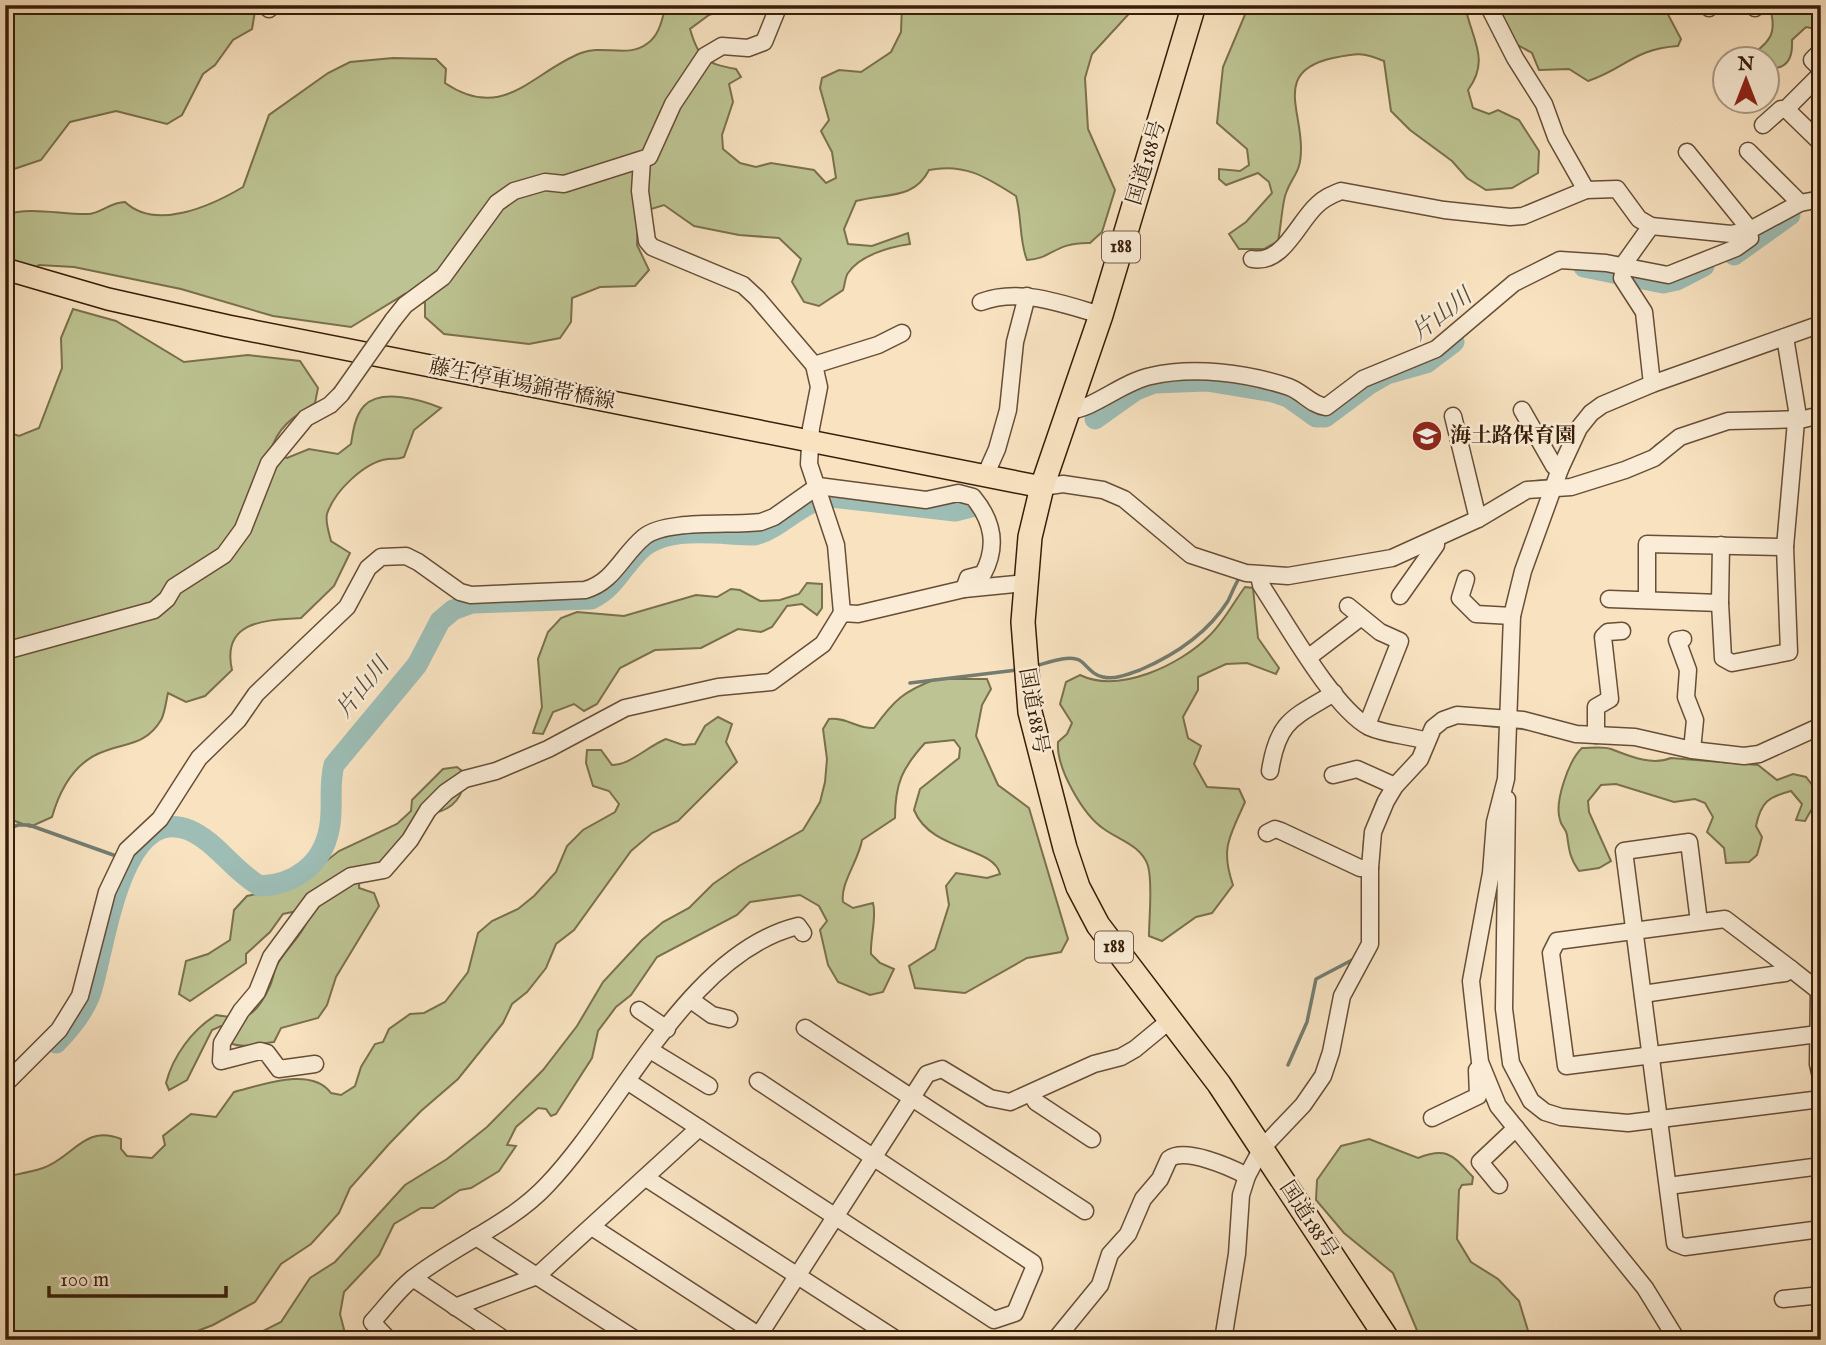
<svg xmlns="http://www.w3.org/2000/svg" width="1826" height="1345" font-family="'IM FELL English','Noto Serif JP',serif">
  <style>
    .green { fill: #bdc392; stroke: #7a704d; stroke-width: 2 }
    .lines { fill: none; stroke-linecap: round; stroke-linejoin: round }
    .stream { stroke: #747d70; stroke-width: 3.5 }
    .river { stroke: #9dbdb5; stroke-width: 21 }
    .minor-casing { stroke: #674e36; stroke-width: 19 }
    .major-casing { stroke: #371d08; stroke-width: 24 }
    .highway-casing { stroke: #371d08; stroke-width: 26 }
    .minor { stroke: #faecd6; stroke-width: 16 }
    .major { stroke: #f8e2c0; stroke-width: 21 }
    .highway { stroke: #f8e2c0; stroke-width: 23 }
    .minor-bridge-casing { stroke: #674e36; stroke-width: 19; stroke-linecap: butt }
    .minor-bridge { stroke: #faecd6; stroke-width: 16 }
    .labels { text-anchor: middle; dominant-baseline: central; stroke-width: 5; stroke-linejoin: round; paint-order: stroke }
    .shield { fill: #faecd6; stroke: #725b46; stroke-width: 2 }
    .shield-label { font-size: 19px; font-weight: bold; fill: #371d08 }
    .street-label { font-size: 21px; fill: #371d08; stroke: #faecd6 }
    .poi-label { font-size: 21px; font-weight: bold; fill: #371d08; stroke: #faecd6; text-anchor: start }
    .water-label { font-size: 23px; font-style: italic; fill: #564d3c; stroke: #faecd6 }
  </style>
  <rect width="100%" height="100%" fill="#f8e2c0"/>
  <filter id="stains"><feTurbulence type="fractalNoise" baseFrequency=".00286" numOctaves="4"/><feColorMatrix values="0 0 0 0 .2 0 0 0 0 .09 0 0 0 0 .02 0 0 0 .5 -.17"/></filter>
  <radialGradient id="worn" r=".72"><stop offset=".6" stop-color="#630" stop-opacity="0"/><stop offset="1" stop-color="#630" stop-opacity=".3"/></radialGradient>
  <!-- green -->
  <g class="green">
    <polygon points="5,5 221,5 255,11 252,29 233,40 215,65 203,74 182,115 167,124 116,111 70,122 41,160 5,172"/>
    <path d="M666 5H736L709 15 690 29C699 60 705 63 736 69L741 77 729 84 733 102 722 135 723 149 740 163 756 167 771 163 814 170 826 183 836 178 832 152 821 131 829 120 820 88 822 78 839 70 861 72 891 52 901 32 902 5H1137L1092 54 1085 78 1088 129 1115 190 1102 232 1090 243C1055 242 1052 259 1027 260 1019 240 1022 218 1016 196 986 177 965 163 929 170 914 200 885 193 856 201L844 229 848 244 872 246 908 233 910 244C890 247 860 255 848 273 845 277 845 285 843 290L819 306 804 302 792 282 801 259 779 238 739 235 694 226 664 205 638 213 637 245 649 270 635 286 600 287 572 298 571 322 560 338 529 344 444 334 425 317V303L405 294 351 327 273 316 181 289 74 267 39 265 5 287V215C32 206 61 215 89 214 101 213 111 202 125 202 156 231 211 206 243 187L269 115 328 73 350 62 393 58 436 59 446 69 445 83C504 123 532 72 581 53 603 44 628 59 648 43 660 34 662 19 666 5Z"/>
    <path d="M1249 5H1465C1471 39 1491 59 1468 90L1473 108 1489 114 1498 110 1519 120 1539 151 1538 173 1512 188 1486 190 1467 178 1452 161 1410 130 1391 111 1384 61C1362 52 1357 53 1333 58 1274 71 1301 108 1301 148 1301 174 1293 174 1286 193 1282 203 1281 228 1278 241L1264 249H1239L1229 234 1246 222 1272 193 1269 182 1258 173 1226 185 1219 179V169L1240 171 1249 165 1247 149 1217 123 1223 67Z"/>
    <path d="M1494 5H1663L1681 39 1678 46C1633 49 1625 69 1588 81L1569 69 1539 70 1532 53 1516 44Z"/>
    <path d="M1769 5H1821V30L1806 27 1792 40C1793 59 1787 70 1767 68L1766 60 1745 59C1769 43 1779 35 1769 5Z"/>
    <path d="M73 309 116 321 184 362 248 355 300 361 318 388 315 403C293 417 277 427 270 453L287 458 309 449 338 454 351 444C353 431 355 416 364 406 381 388 422 400 441 408L414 430 404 457C397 460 395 458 388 459 364 462 334 492 327 514 325 521 329 533 331 541L350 553 334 586 301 618C265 620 221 621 232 670L205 696 186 702 168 693C166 701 165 713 161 720 147 744 127 743 105 751 75 761 60 789 52 817L30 827 5 817V431L19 436 39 428 62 368 61 338Z"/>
    <polygon points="807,583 822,584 822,608 817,615 802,604 787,606 772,627 761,632 738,629 701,648 655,650 620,668 597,704 584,711 574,704 553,712 543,734 533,733 542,707 538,659 548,632 561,618 577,612 624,616 696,595 717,597 731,589 740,590 760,601 780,600 799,594"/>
    <path d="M1245 587 1253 588 1258 638 1279 668 1276 674 1247 663 1226 664 1198 677V690L1183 717 1188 738 1201 746 1194 764 1207 787 1239 789 1245 802C1230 836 1220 848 1233 885L1212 913 1196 917 1162 941 1149 936C1149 917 1153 883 1148 866 1142 846 1119 840 1104 829 1083 815 1056 768 1058 742L1067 734 1072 723 1060 704 1066 682 1080 675C1119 694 1180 665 1209 636 1223 623 1233 603 1245 587Z"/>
    <path d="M936 679H987L991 689 982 705 976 736 998 785 1029 808 1068 939 1061 952 1027 958 965 993 915 988 909 966 935 949 949 905 946 886 956 873 987 878 1000 874C994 846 931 852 914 810L920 789 959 758 960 748 954 740 925 743C902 768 895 784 895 818L862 840C859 860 840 883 843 902L853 908 873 903C877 917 870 938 871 954L880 963 894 969 883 992 870 995 838 982 828 965 820 930 827 921 819 906 800 895 750 902 737 915 657 957 631 995 616 1007 598 1031 592 1058 556 1114 551 1116 546 1109 538 1108 516 1127 507 1145 516 1146 499 1171 471 1188 460 1190 433 1208H421L394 1224 379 1255 344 1292 340 1314 346 1337 342 1340H245L281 1322 310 1278 335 1262 405 1185 447 1159 487 1127 543 1070 577 1026 603 982 642 940 663 922 689 908 713 884 739 866 803 830 820 802 825 782 827 759 823 729 829 719C847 717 857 729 874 728 894 700 904 691 936 679Z"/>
    <path d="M718 717 732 724 726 742 737 762 678 821 652 833 631 851 574 930 556 944 546 968 527 992 512 1004 503 1023 458 1079 421 1111 389 1144 350 1188 339 1213 311 1244 281 1264 255 1302 213 1325 174 1340H5V1177C18 1174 31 1172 43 1168 73 1158 84 1124 121 1139V1149L127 1156 152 1158 165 1145 163 1136 191 1114 216 1117 234 1092C262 1085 311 1066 331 1093L341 1095 355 1086 361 1067 375 1044 383 1042 389 1029 410 1014 424 1013 445 1002 468 972 478 933 492 921 518 909 534 896 556 872 567 846 583 830 615 812 619 804 609 791 593 786 586 763 587 750H601L612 765C630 765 648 746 666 739L683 745 695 744 705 726Z"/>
    <path d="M1582 748C1591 748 1603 746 1611 749 1629 756 1652 766 1671 758L1758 765 1777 780 1793 774 1806 777 1816 790 1813 807 1805 821 1796 820 1802 804 1791 791C1768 797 1761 802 1756 826L1762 837 1757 855 1749 862 1726 863 1724 848 1707 832 1713 817 1705 803 1695 799 1674 802 1616 784 1601 785 1588 801 1589 812 1611 861 1599 868 1579 871C1570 859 1569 850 1567 835 1566 828 1561 826 1560 820 1554 802 1569 760 1582 748Z"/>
    <path d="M457 767 466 774C464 794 455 809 434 813L378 866 360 869 359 888 374 893 379 906 336 977 327 1005 318 1018 281 1028 274 1042C259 1044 243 1049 230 1043L232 1032 221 1026 212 1030 187 1080 169 1090 166 1083C173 1056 192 1030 216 1015 248 1021 256 1016 270 986 274 977 274 968 280 960 289 946 303 934 308 919L297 911 283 914 270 932 246 954V963L190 1001 179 994 186 961 208 954 230 940 234 910 247 896 294 886 339 851 397 824 411 811 412 800 443 769Z"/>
    <path d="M1369 1139 1418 1158C1448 1146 1453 1156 1473 1177L1472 1184 1462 1185 1459 1190 1457 1239 1471 1262 1498 1279 1519 1301 1529 1334 1536 1340H1421L1393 1273 1344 1233 1316 1200 1317 1180 1341 1146Z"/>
  </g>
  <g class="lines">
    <!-- stream -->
    <g class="stream">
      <polyline points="1656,446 1670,437"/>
      <polyline points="1532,482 1552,480"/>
      <polyline points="1497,499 1521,485"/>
      <path d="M1035 666C1047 663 1071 653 1082 662 1089 668 1093 675 1103 677 1115 680 1129 674 1140 670 1175 655 1207 634 1228 601 1232 593 1235 584 1240 577"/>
      <polyline points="910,683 1017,670"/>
      <polyline points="1484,725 1504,727"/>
      <polyline points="1511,727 1528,729"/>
      <polyline points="1542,733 1572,740"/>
      <polyline points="1368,825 1378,800"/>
      <polyline points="5,830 18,825 29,825 119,857"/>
      <polyline points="1363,863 1365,836"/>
      <polyline points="1288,1065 1307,1022 1316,979 1354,959"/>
    </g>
    <!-- river -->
    <g class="river">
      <polyline points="1734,255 1790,215"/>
      <polyline points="1584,267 1663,283 1677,280 1704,266"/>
      <polyline points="1095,419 1136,390 1154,383 1207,381 1273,392 1288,397 1316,417 1325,417 1368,385 1387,374 1426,363 1454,342"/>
      <path d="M56 1043C69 1030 83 1013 90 995 104 958 118 802 189 830 217 842 233 871 260 886 294 885 322 865 329 830 334 808 328 787 334 765L417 665 440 621 453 610 472 603 591 599C614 589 622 567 640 550 667 524 720 535 755 535 783 527 801 501 831 497L955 511 971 507"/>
    </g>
    <!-- minor casing -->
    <g class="minor-casing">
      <g id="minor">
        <polyline points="1488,5 1515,58 1544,104 1556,137 1586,190"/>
        <polyline points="1755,5 1755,8"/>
        <polyline points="1709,8 1709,5"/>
        <polyline points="269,9 273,5"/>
        <polyline points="1821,51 1812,60 1821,69"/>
        <polyline points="1786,109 1821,143"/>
        <polyline points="1763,125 1781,109 1786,109 1821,74"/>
        <polyline points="1748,151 1800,203"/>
        <polyline points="642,160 640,191 647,241 652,247 743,285 757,298 814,365 819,387 811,428 809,464 836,545 842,613"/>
        <polyline points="1651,226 1626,261 1622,278 1644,312 1652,384"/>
        <path d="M1252 259C1283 265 1298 222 1317 205 1324 198 1331 195 1341 191L1444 210 1510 217 1523 216 1586 190 1617 189 1639 219 1651 226 1731 234 1748 231 1800 203 1821 199"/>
        <path d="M981 302C1019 287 1063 304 1101 315"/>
        <polyline points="393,320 405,305 443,277 497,203 514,191 545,182 564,184 649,157 673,104 705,56 722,46 748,48 764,42 779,5"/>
        <polyline points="814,365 878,345 902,333"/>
        <polyline points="1522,410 1554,466 1560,469"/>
        <path d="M1068 411C1094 409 1122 382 1151 376 1194 366 1247 373 1289 387 1303 392 1311 405 1326 407L1363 379 1436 349 1514 283 1560 260 1606 263 1668 275 1736 248 1750 238 1747 226 1687 152"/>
        <polyline points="1453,416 1478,519"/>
        <polyline points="985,476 997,449 1008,410 1015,342 1027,296"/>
        <polyline points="1042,487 1063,484 1103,490 1124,499 1191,555 1246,573 1288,576 1392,558 1478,519 1527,490 1571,487 1625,470 1654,458 1680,437 1728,421 1804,419 1821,415"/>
        <path d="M1259 576 1261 585C1285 621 1333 708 1369 727 1387 735 1408 735 1427 741"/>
        <polyline points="1466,579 1460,598 1476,614 1512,616"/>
        <polyline points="1400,596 1436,545 1436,540"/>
        <polyline points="1609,599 1720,603 1721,545"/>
        <polyline points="1647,600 1647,544 1785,547"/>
        <polyline points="1720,603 1723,658 1732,663 1789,652 1785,547 1797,410 1785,337"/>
        <polyline points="1348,606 1380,632 1400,641 1367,725"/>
        <polyline points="1683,639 1677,640 1688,670 1686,697 1695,720 1692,750"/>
        <polyline points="5,651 154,610 167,599 174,587 224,555 243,529 269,463 306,418 330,405 341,394"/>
        <polyline points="1309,657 1360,618"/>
        <polyline points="1596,735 1596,707 1610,699 1603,637 1608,632 1622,631"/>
        <path d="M1270 771C1278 720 1293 718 1334 693"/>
        <polyline points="1333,775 1357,769 1395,786"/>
        <polyline points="1507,799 1504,1009 1511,1063 1531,1101 1545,1112 1561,1117 1628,1123 1821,1099"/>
        <polyline points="1267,833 1275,829 1281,831 1360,868 1370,868"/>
        <polyline points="1699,922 1689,842 1624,851 1675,1243 1685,1247 1821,1229"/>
        <polyline points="1791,969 1725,919 1557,941 1551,953 1566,1066 1818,1034"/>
        <polyline points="1643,994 1785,973 1791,969 1819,991 1818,1064 1821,1077"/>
        <polyline points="691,1000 712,1015 729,1019"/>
        <polyline points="639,1010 667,1029"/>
        <polyline points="805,1028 1085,1211"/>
        <polyline points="650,1050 709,1086"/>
        <polyline points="315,1064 279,1069 267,1053 260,1051 221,1061 222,1043 241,1011 257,992 271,957 313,900 351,876 384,870 410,840 428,810 446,792 465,779 496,771 548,749 625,708 718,687 771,682 823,644 842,613 858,614 964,589 1026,583"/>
        <polyline points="627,1081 994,1320 1015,1313 1034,1268 1033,1263 758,1081"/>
        <path d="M5 1084 59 1030 80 996 107 892 127 850 160 819 199 758 238 720 256 694 347 607 368 568 381 557 406 556 418 562 460 592 471 595 585 590C614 582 622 555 644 537 666 519 731 526 761 522L774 517 818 486 926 500 958 493 973 497C993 521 998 546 983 574L968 578 964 589"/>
        <polyline points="1031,1094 1036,1102 1092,1139"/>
        <polyline points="1432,1118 1478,1096 1477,1070"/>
        <polyline points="646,1178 897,1340"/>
        <polyline points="1499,1185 1480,1162 1516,1128"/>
        <polyline points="1668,1186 1821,1166"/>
        <polyline points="592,1227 766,1340"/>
        <polyline points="476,1237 636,1340"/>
        <polyline points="413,1278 505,1340"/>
        <polyline points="1783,1299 1821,1295"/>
        <polyline points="455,1307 537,1276 699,1128"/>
        <path d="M389 1340 372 1322C385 1308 397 1291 412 1279 453 1246 511 1224 547 1185 621 1108 688 953 798 926L803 933"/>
        <polyline points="756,1340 927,1074 942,1069 990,1098 1010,1102 1094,1064 1121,1057 1135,1049 1169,1021"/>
        <path d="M1055 1340 1100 1285 1110 1254 1128 1234 1143 1199 1160 1179 1169 1159C1185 1147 1230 1167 1247 1176"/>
        <polyline points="1223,1340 1237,1254 1241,1195 1247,1176 1262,1148 1303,1105 1323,1076 1331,1052 1342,996 1370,944 1370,868 1373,832 1386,801 1395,786 1420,759 1433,728 1443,720 1457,715 1523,720 1576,734 1635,737 1692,750 1744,756 1759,754 1821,726"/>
        <polyline points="1677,1340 1645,1288 1498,1106 1480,1062 1471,981 1491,873 1495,822 1506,779 1512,616 1523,571 1560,469 1579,428 1591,413 1602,405 1652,384 1821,324"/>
        <polyline points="1818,1340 1821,1336"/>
      </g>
    </g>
    <!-- major casing -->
    <g class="major-casing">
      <polyline id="major" points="5,269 108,299 228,326 1042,487"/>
    </g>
    <!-- highway casing -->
    <g class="highway-casing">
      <polyline id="highway" points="1194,5 1101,315 1042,487 1030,537 1023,622 1030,712 1065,848 1078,887 1098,925 1219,1084 1388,1340"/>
    </g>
    <!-- minor -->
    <use href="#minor" class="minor"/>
    <!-- major -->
    <use href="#major" class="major"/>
    <!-- highway -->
    <use href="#highway" class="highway"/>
    <!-- minor-bridge casing -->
    <g class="minor-bridge-casing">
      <polyline id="minor-bridge" points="341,394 393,320"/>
    </g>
    <!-- minor-bridge -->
    <use href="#minor-bridge" class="minor-bridge"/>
  </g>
  <!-- icons -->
  <defs>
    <g id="school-disc" transform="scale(1.575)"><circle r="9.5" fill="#8f2418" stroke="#faecd6"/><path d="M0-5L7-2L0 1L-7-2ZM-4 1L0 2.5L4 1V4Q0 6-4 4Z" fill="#fff"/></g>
  </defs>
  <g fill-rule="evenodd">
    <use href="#school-disc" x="1427" y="436"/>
  </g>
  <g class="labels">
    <!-- shield labels -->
    <g class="shield">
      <rect x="1102" y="231.5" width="38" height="31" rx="5"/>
      <rect x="1095" y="931.5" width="38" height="31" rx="5"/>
    </g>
    <g class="shield-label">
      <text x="1121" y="247">188</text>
      <text x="1114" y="947">188</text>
    </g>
    <!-- street labels -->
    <g class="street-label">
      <text transform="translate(1147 163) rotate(-73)">国道188号</text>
      <text transform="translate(522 385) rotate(11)">藤生停車場錦帯橋線</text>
      <text transform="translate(1033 711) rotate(80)">国道188号</text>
      <text transform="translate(1308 1220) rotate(57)">国道188号</text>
    </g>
    <!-- poi labels -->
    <g class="poi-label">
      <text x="1450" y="436">海土路保育園</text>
    </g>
    <!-- water labels -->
    <g class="water-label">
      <text transform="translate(1442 315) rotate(-38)">片山川</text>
      <text transform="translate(363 688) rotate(-51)">片山川</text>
    </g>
  </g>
  <!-- margin -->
  <rect width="1826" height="1345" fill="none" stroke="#f8e2c0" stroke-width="28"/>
  <rect x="7" y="7" width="1812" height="1331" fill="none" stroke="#371d08" stroke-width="3.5"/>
  <rect x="14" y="14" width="1798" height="1317" fill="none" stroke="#371d08" stroke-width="2"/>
  <!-- north arrow -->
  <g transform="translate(1746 80)"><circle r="33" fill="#faecd6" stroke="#ac9984" stroke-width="2"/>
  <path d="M0-5L12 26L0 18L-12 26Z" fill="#8f2418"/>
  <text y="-10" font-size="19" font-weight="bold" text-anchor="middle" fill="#371d08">N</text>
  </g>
  <!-- scale -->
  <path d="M49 1286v10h177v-10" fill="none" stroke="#371d08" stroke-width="3.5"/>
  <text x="60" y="1286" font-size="21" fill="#371d08" stroke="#faecd6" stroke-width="5" paint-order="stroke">100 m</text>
  <rect width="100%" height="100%" filter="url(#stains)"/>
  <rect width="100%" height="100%" fill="url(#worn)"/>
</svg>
